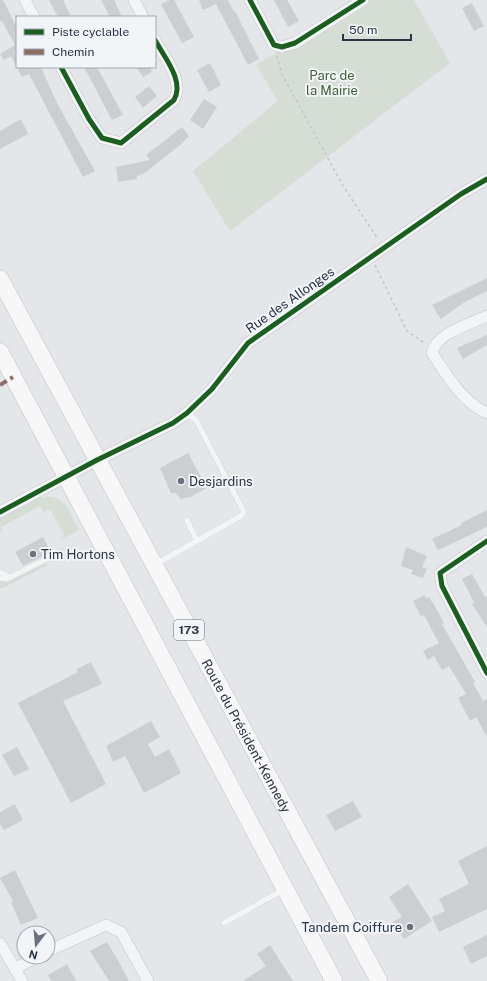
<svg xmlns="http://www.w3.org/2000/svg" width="487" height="981" font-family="'Public Sans',sans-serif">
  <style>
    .green { fill: #d5ddd4 }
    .building { fill: #ccced1 }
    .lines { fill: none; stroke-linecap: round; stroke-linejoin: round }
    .lane-casing { stroke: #c2c4c7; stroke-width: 6 }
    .street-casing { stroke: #c2c4c7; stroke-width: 12 }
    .primary-casing { stroke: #bfc3c7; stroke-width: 18 }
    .path { stroke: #c3c5c9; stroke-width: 1.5; stroke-dasharray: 3 3; stroke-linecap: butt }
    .lane { stroke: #f3f4f6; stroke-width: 5.5 }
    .street { stroke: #f3f4f6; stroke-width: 11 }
    .primary { stroke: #f7f7f7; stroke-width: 17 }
    .quiet { stroke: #8d6e63; stroke-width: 4; stroke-dasharray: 8 4; stroke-linecap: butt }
    .cycleway-casing { stroke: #f1f5f8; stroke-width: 8 }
    .cycleway { stroke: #1b5e20; stroke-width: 5 }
    .poi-dot { fill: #6a727e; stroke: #f1f5f8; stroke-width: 1.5 }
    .labels { text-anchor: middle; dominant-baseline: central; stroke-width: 4; stroke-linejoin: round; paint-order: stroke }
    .shield { fill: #f1f5f8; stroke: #656e7a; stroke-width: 1 }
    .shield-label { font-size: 12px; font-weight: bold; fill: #293444 }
    .park-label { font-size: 13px; fill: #406035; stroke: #f1f5f8 }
    .street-label { font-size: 13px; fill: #293444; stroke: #f1f5f8 }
    .poi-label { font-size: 13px; fill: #293444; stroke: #f1f5f8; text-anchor: start }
  </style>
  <rect width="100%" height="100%" fill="#e4e6e9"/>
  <!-- green -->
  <g class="green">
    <polygon points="363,0 414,0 450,63 230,231 193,171 278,101 256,65"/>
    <path d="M41 496 42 498C51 495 57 497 64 504L65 503 79 530 60 540 64 535 50 509 44 512 40 506 1 527 3 532 0 531V518Z"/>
    <polygon points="44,564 48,565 3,588 0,588 0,581 8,582"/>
  </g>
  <!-- building -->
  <g class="building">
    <polygon points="0,0 3,0 17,28 17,67 44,67 41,68 58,105 95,171 83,177 29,74 22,77 11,56 4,60 0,54 15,45 2,21 0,22"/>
    <polygon points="49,0 63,0 71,17 58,17"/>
    <polygon points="101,0 114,0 122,17 110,17"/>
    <polygon points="170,0 174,0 194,37 182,43 161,4"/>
    <polygon points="199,0 228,0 234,12 235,11 259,59 248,65 216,4 203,10"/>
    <polygon points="274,0 287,0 299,21 288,27"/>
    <polygon points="472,3 484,26 474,31 462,8"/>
    <polygon points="210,63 221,85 209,92 197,70"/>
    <polygon points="84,67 97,67 123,115 112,120"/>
    <polygon points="136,67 150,67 152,72 143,77"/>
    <polygon points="149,86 157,96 143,108 135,97"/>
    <polygon points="204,99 217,107 203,129 190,120"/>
    <polygon points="21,119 28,134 0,149 0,131"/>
    <polygon points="182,127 189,136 180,145 145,173 137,176 137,179 118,182 116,167 150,160 146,155"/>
    <polygon points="487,278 487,291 463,303 441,319 432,305"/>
    <polygon points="487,335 487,345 463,359 457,348"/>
    <polygon points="188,453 207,488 190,497 181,499 176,493 171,493 160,468"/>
    <polygon points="487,510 487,527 438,550 432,539 462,525 461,523"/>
    <polygon points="43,537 51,552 23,566 15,552"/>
    <polygon points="406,547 427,556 422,567 427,569 423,578 411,574 413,570 401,566"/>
    <polygon points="472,574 485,597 487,596 487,627 472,604 474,602 462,579"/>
    <polygon points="425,595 426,598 429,597 431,601 432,601 444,623 442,624 475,682 473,683 483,701 487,699 487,737 476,717 470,721 458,698 466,694 449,666 442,670 434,656 428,660 423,651 439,643 424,615 421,616 413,601"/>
    <polygon points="91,662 102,684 63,701 106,784 71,803 18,703 78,672 77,669"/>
    <polygon points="151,721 160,737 148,744 155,757 169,749 181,773 144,793 125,756 113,762 106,746"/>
    <polygon points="17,747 29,769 14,776 2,755"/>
    <polygon points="353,801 362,817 335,831 326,815"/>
    <polygon points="15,804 23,820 4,830 0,824 0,812"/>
    <polygon points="487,846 487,909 439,932 432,917 445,911 439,899 469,884 458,861"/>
    <polygon points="15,870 38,918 21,925 11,902 13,901 0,878"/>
    <polygon points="408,884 432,921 404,939 393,922 402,917 389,897"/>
    <polygon points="487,935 487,956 471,964 463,947"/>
    <polygon points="107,942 119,962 129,981 109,981 90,951"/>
    <polygon points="270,945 293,981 243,981 266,966 257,954"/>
    <polygon points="67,964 76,981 51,981 48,975"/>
  </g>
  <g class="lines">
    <!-- lane casing -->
    <g class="lane-casing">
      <g id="lane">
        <polyline points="187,520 197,541"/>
        <polyline points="156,564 241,516 244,512 196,420 187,413"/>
        <polyline points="0,572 10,577"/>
        <polyline points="0,578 7,579 60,552"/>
        <polyline points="224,923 283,890"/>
      </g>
    </g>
    <!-- street casing -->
    <g class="street-casing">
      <g id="street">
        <polyline points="25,0 34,17"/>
        <polyline points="134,0 143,17"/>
        <polyline points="250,0 274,45 282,47 295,43 363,0"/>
        <path d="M61 67 89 119 102 138 121 143 174 100C185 81 164 57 155 40"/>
        <path d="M487 316C470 324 436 333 432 353 447 375 462 402 487 413"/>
        <polyline points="0,512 97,460 173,423 187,413 212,389 248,343 461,194 487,179"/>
        <polyline points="487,541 440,573 442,586 487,673"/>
        <polyline points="0,943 22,981"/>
        <polyline points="48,951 106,925 121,932 148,981"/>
        <polyline points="15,969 36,957"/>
      </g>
    </g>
    <!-- primary casing -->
    <g class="primary-casing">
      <g id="primary">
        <path id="s1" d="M0 279 379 981"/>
        <polyline points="0,352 334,981"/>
      </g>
    </g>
    <!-- path -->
    <g class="path">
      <polyline points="277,56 282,74 343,186 378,239"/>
      <polyline points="375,265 407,331 426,344"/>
    </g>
    <!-- lane -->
    <use href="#lane" class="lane"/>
    <!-- street -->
    <use href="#street" class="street"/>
    <!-- primary -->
    <use href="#primary" class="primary"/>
    <!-- quiet -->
    <polyline class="quiet" points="0,385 13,377"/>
    <!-- cycleway casing -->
    <g class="cycleway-casing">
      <g id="cycleway">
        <polyline points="250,0 274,45 282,47 295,43 363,0"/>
        <path d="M61 67 89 119 102 138 121 143 174 100C185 81 164 57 155 40"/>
        <polyline points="0,512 97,460 173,423 187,413 212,389 248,343 461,194 487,179"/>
        <polyline points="487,541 440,573 442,586 487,673"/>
      </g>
    </g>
    <!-- cycleway -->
    <use href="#cycleway" class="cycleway"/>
  </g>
  <!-- markers -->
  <g class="poi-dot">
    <circle cx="181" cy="481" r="4"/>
    <circle cx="33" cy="554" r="4"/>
    <circle cx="410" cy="927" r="4"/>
  </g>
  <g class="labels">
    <!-- shield labels -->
    <rect class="shield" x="174" y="620" width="30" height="20" rx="3"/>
    <g class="shield-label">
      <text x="189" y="630">173</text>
    </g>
    <!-- park labels -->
    <g class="park-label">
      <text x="332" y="75">Parc de<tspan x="332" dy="15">la Mairie</tspan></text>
    </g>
    <!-- street labels -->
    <g class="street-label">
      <text transform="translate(290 300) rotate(-35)">Rue des Allonges</text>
      <text stroke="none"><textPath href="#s1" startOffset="519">Route du Président-Kennedy</textPath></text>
    </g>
    <!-- poi labels -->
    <g class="poi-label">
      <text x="189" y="481">Desjardins</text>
      <text x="41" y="554">Tim Hortons</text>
      <text x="402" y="927" text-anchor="end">Tandem Coiffure</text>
    </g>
  </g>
  <!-- legend -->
  <rect x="16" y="16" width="140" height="52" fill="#f1f5f8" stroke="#a1a8b0"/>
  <rect x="24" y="29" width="20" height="6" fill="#1b5e20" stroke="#a1a8b0"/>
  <text x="52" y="36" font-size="12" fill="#293444">Piste cyclable</text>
  <rect x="24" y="49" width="20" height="6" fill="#8d6e63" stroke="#a1a8b0"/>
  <text x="52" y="56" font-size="12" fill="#293444">Chemin</text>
  <!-- north arrow -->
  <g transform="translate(36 945) rotate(196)"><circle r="19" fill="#f1f5f8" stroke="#a1a8b0"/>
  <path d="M0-3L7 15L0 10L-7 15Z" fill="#6a727e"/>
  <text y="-6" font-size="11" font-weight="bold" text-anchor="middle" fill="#293444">N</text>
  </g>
  <!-- scale -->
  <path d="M343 34v6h68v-6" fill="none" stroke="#293444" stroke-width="2"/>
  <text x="349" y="34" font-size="12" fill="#293444" stroke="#f1f5f8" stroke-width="3" paint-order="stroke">50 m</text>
</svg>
